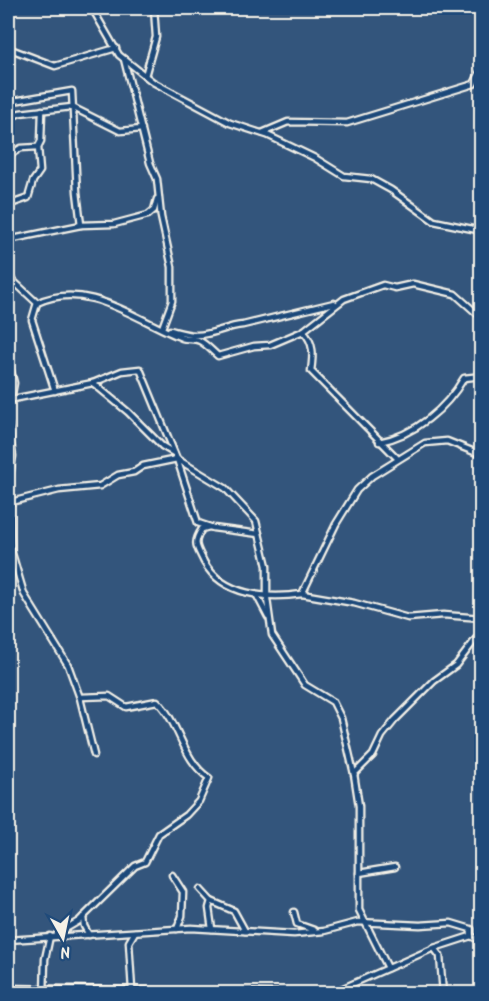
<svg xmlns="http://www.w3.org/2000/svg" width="489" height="1001" font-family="Kalam,sans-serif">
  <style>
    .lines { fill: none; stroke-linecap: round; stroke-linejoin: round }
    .minor-casing { stroke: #f4f1e8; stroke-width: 9 }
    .minor { stroke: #1f4a7a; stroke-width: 4.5 }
  </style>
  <rect width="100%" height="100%" fill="#33557c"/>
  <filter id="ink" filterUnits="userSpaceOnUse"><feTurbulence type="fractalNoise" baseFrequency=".0167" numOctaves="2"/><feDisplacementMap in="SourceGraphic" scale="12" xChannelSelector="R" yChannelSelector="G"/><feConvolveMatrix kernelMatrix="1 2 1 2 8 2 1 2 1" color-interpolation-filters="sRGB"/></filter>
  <g filter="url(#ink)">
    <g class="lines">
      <!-- minor casing -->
      <g class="minor-casing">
        <g id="minor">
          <polyline points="92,8 119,55 153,82 230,123 267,135 315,158 344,176 371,179 391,190 434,221 482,231"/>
          <polyline points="8,48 55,66 116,48"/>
          <polyline points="124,59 150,163 157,179 161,217 172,267 172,301 162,328"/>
          <polyline points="145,76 156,37 154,8"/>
          <polyline points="8,102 72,91 77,192 81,225"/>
          <polyline points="8,119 20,113 72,107 120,131 142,129"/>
          <polyline points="262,133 288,122 347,123 474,84 482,68"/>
          <polyline points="8,156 21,148 38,147"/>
          <polyline points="8,205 28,198 33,181 40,171 38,147 41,141 42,110"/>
          <polyline points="8,240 81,225 114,224 148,215 154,210 157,199"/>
          <polyline points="8,276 37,303 32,320 55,391"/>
          <path d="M37 303C88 279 137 321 182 338 188 340 194 338 200 341 206 344 212 351 218 356L254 346 270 345 303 331 344 299 383 285 395 288 413 284 455 294 482 318"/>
          <path d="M170 330C178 332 187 335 195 335 211 336 226 326 243 325L334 303"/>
          <path d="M303 331C315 344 313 356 311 371L398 459"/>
          <polyline points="8,359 14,383 11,400"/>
          <polyline points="93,383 122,371 140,369 177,459 225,488 256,521 267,566 267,599 272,635 305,685 333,702 341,718 354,774 359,806 359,910 388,968"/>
          <polyline points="8,400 93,383 128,412 162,446 174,453"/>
          <polyline points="8,424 13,456 9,482 11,550 24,594 68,665 80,698 94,755"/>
          <path d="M379 442C415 435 446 409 464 378L482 376"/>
          <polyline points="11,502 59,490 100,486 118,475 134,472 143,466 177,459 198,523 213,528 259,534"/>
          <path d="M209 527 202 529C192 544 197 547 204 562 223 596 267 599 302 594L336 524 357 490 372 476 425 443 447 441 482 455"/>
          <polyline points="302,594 354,603 408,618 443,615 482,618"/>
          <polyline points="257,596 268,617"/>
          <polyline points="354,774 373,755 382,736 395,720 434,681 456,665 482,631"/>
          <polyline points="359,873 395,867"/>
          <polyline points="172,875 183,892 182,916 177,929"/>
          <polyline points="200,889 211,901 209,908 212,929"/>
          <polyline points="211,901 234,911 245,931"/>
          <polyline points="294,912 297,924 314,930"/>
          <polyline points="83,917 84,926 89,935"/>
          <path d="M57 934 79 921 135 866 145 862 159 834 186 815 199 801 209 778C182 760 180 723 157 701L126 707 109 696 80 697"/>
          <polyline points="8,940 191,928 294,934 324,931 358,922 420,925 451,923 471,929 471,936"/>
          <polyline points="434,948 471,936 479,940 482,946"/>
          <polyline points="8,988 334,994"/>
          <polyline points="132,990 129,942 135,932"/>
          <polyline points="334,992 434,948 440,956 443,994"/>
          <polyline points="44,994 45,959 50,936"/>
        </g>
      </g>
      <!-- minor -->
      <use href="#minor" class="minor"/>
    </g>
  </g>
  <!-- margin -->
  <rect width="489" height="1001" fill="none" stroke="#1f4a7a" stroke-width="30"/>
  <rect x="15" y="15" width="459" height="971" fill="none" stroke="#f4f1e8" stroke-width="2" filter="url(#ink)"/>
  <!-- north arrow -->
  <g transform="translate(63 938) rotate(171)" stroke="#1f4a7a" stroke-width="4.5" paint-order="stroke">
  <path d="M0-4.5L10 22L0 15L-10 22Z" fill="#f4f1e8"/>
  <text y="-9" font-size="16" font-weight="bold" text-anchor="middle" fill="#f4f1e8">N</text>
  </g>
</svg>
